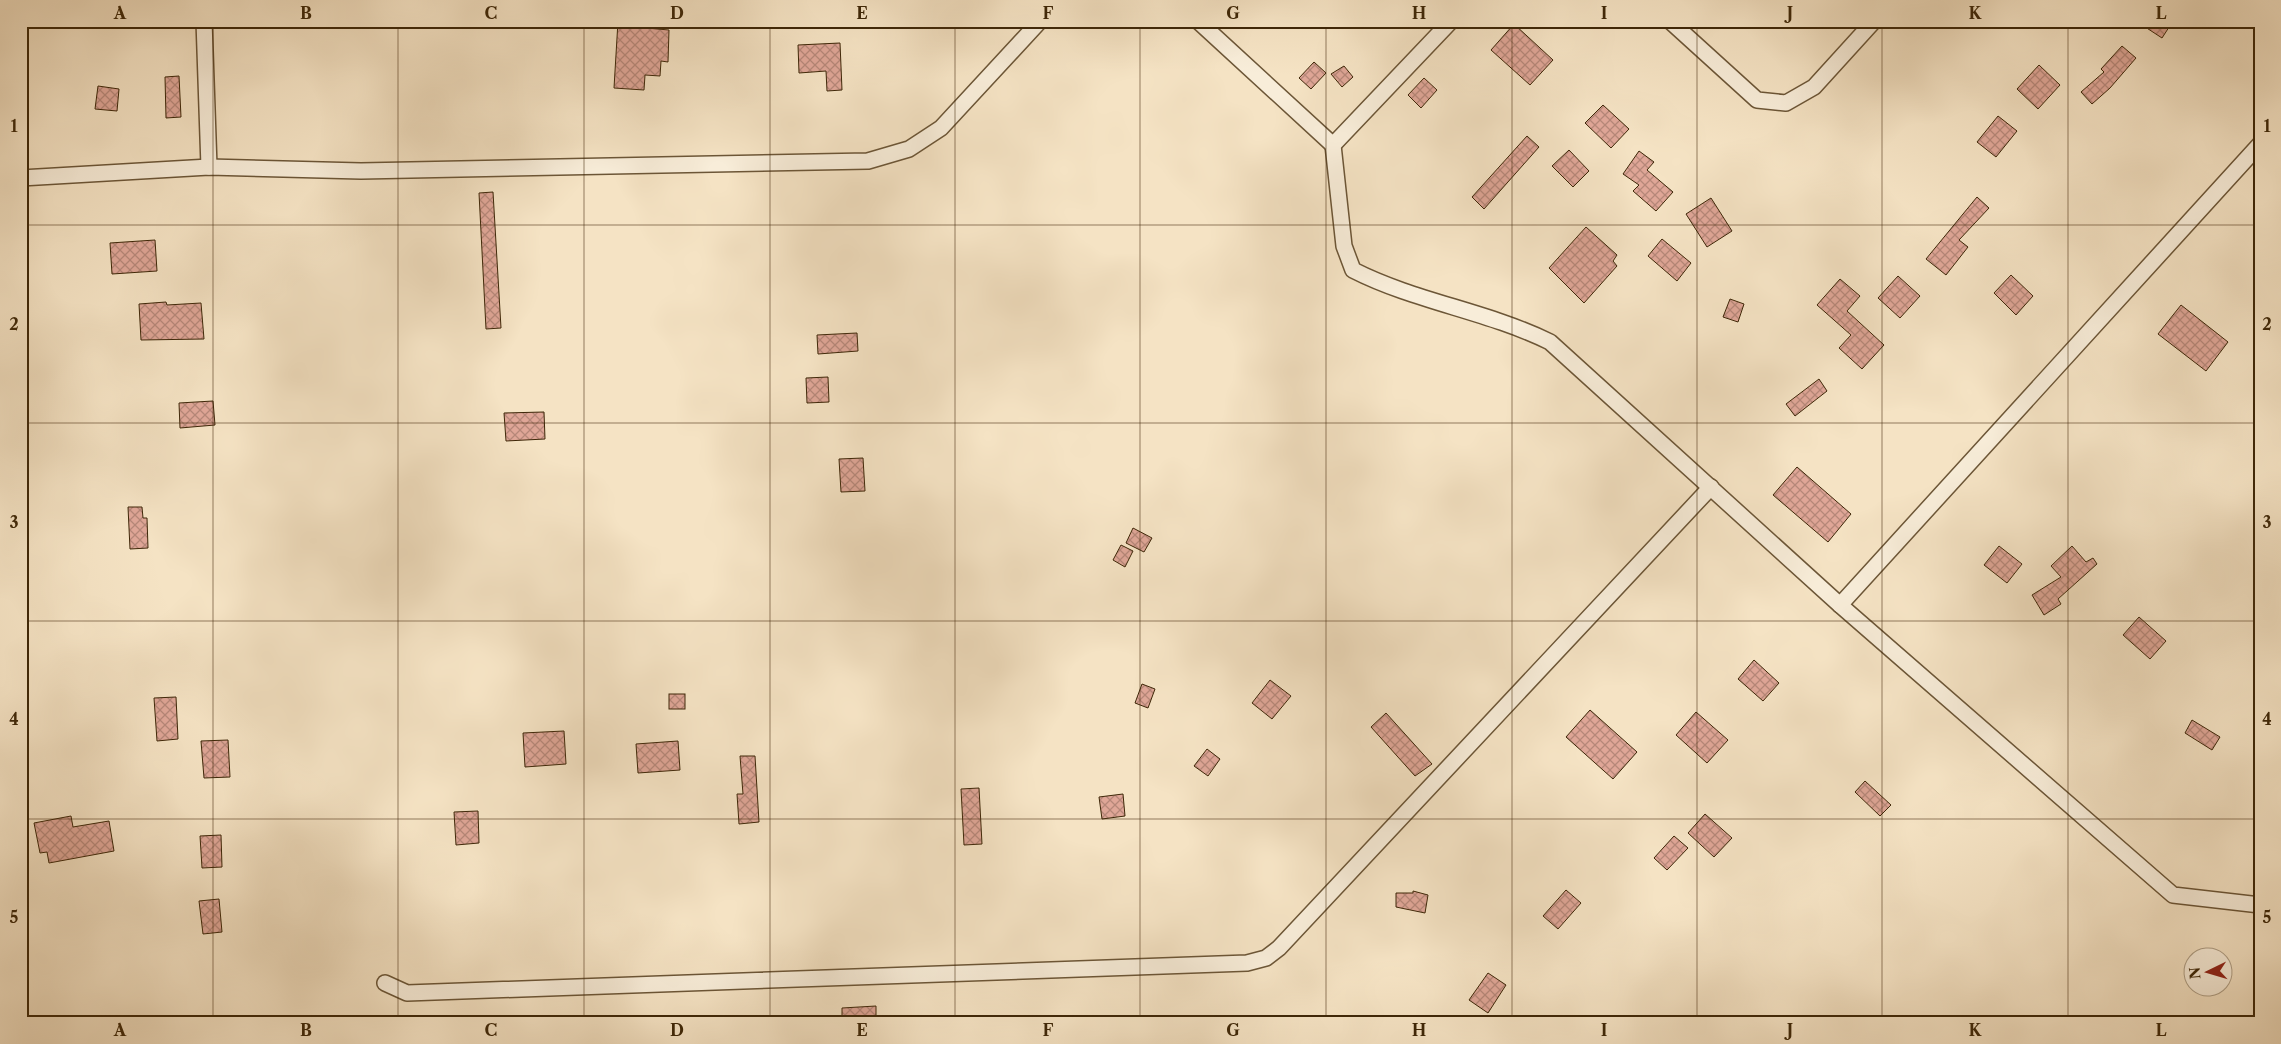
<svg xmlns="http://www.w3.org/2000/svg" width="2281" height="1044" font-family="'Libre Caslon Text',serif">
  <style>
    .building { fill: url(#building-cross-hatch); stroke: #3e2708 }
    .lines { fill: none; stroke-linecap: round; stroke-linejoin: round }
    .minor-casing { stroke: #6c5637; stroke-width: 18 }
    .minor { stroke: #f8edd9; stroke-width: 15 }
    .grid { fill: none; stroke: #3e2708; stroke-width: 1; stroke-opacity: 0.55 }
    .neatline { fill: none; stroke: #3e2708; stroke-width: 2 }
    .grid-label { font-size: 16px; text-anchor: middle; font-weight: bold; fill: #3e2708 }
  </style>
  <defs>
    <pattern id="building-cross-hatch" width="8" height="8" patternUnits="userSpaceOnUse" patternTransform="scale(1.25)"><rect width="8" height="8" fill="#dfa697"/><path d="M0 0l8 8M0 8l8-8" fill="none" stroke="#b68779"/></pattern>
  </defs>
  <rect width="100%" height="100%" fill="#f5e3c4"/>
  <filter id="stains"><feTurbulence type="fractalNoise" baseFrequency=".004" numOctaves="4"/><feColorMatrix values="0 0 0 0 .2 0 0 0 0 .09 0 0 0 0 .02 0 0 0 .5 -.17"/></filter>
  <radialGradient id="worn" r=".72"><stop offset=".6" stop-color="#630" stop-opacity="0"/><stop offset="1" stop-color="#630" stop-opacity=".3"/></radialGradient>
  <!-- building -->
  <g class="building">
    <polygon points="618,21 646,22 646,28 669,30 668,62 661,61 660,76 645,75 644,90 614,88"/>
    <polygon points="2136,21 2173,21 2162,38"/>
    <polygon points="1514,24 1553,60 1530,85 1491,50"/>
    <polygon points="840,43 842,90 827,91 826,71 799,73 798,45"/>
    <polygon points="2122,46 2136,58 2110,88 2092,104 2081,92 2104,72 2101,69"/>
    <polygon points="1314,62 1326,73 1311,89 1299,78"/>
    <polygon points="2039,65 2060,85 2038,109 2017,89"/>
    <polygon points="1344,66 1353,77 1342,87 1331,74"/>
    <polygon points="179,76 181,117 166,118 165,77"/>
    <polygon points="1424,78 1437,90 1421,108 1408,95"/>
    <polygon points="98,86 119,89 117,111 95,109"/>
    <polygon points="1603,105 1629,129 1611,148 1585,123"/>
    <polygon points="1998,116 2017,131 1996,157 1977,142"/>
    <polygon points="1527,136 1539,147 1484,209 1472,197"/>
    <polygon points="1569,150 1589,171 1573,187 1552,166"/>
    <polygon points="1639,151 1654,162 1647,170 1673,192 1656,211 1633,191 1639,185 1623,174"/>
    <polygon points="493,192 501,328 486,329 479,193"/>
    <polygon points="1977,197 1989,208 1959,240 1968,247 1946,275 1926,259"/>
    <polygon points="1711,198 1732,231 1707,247 1686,214"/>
    <polygon points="1586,227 1617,255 1613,261 1617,266 1584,303 1549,268"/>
    <polygon points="1662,239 1691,263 1677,281 1648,256"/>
    <polygon points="155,240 157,271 112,274 110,243"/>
    <polygon points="2011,275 2033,296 2016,315 1994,293"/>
    <polygon points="1898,276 1920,296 1900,318 1878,298"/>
    <polygon points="1840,279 1860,296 1847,311 1884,345 1862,369 1839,348 1851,335 1817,305"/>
    <polygon points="1730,299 1744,304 1738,322 1723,317"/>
    <polygon points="166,302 167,305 201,303 204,339 141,340 139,304"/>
    <polygon points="2181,305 2228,342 2206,371 2158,334"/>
    <polygon points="857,333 858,351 818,354 817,335"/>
    <polygon points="828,377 829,402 807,403 806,378"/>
    <polygon points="1819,379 1827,391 1795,416 1786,404"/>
    <polygon points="213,401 215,425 180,428 179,403"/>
    <polygon points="544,412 545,439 506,441 504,413"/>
    <polygon points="863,458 865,491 841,492 839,459"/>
    <polygon points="1797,467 1851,514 1828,542 1773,495"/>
    <polygon points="128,507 142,507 143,518 147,518 148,548 130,549"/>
    <polygon points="1133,528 1152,538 1144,552 1126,543"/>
    <polygon points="1121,545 1133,551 1125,567 1113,560"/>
    <polygon points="1999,546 2022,564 2007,583 1984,565"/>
    <polygon points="2072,546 2086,562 2093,558 2097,564 2058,599 2061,604 2044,615 2032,595 2061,577 2051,566"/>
    <polygon points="2139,617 2166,641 2150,659 2123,635"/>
    <polygon points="1754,660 1779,683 1763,701 1738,679"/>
    <polygon points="1270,680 1291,696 1272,719 1252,703"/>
    <polygon points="1142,684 1155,689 1148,708 1135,703"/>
    <rect x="669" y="694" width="16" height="15"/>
    <polygon points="176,697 178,739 157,741 154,698"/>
    <polygon points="1590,710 1637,752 1613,779 1566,737"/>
    <polygon points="1696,712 1728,740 1707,763 1676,735"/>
    <polygon points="1386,713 1432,764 1415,776 1371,727"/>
    <polygon points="2192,720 2220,737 2212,750 2185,733"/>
    <polygon points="564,731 566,764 525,767 523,733"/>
    <polygon points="228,740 230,777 204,778 201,741"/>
    <polygon points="678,741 680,770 638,773 636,744"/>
    <polygon points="1207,749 1220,759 1208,776 1194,766"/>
    <polygon points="740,756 755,756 759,822 739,824 737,794 743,794"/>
    <polygon points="1865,781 1891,805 1880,816 1855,792"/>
    <polygon points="979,788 982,844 964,845 961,789"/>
    <polygon points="1123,794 1125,816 1102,819 1099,797"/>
    <polygon points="478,811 479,843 456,845 454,812"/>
    <polygon points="1705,814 1732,838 1714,857 1688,833"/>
    <polygon points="71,816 73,827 109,821 114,851 49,863 47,852 40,853 34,823"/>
    <polygon points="221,835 222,867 202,868 200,836"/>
    <polygon points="1674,836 1688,848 1667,870 1654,858"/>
    <polygon points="1566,890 1581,903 1558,929 1543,916"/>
    <polygon points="1413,891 1428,895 1425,913 1396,907 1396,893 1413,893"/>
    <polygon points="219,899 222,932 203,934 199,901"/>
    <polygon points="1488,973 1506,985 1488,1013 1469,1000"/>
    <polygon points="876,1006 876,1023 842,1023 842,1008"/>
  </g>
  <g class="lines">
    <!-- minor casing -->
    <g class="minor-casing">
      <g id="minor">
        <polyline points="204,21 209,167"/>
        <polyline points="1198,21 1333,145 1451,21"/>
        <polyline points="1670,21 1757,100 1786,103 1814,87 1874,21"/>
        <path d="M1333 145 1344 246 1353 270C1416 302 1487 311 1550 342L1840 605 2173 895 2260 905"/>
        <polyline points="21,178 209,167 361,171 868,161 909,149 941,128 1040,21"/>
        <polyline points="1840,605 2260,144"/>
        <polyline points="385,983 407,993 1247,963 1266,958 1279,948 1711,487"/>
      </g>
    </g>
    <!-- minor -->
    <use href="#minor" class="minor"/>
  </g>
  <!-- grid -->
  <path class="grid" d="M213 21V1023M398 21V1023M584 21V1023M770 21V1023M955 21V1023M1140 21V1023M1326 21V1023M1512 21V1023M1697 21V1023M1882 21V1023M2068 21V1023M21 225H2260M21 423H2260M21 621H2260M21 819H2260"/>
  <!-- margin -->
  <rect width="2281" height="1044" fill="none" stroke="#f5e3c4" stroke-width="55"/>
  <!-- north arrow -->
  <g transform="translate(2208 972) rotate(265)"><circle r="24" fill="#f8edd9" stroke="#ae9e85"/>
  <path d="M0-4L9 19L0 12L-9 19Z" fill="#8f2418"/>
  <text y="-8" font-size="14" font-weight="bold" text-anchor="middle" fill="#3e2708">N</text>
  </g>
  <rect x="28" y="28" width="2226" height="988" class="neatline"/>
  <g class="grid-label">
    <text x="120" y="19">A</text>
    <text x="306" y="19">B</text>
    <text x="491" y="19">C</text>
    <text x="677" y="19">D</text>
    <text x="862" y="19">E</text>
    <text x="1048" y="19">F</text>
    <text x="1233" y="19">G</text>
    <text x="1419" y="19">H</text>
    <text x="1604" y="19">I</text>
    <text x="1790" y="19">J</text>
    <text x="1975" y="19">K</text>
    <text x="2161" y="19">L</text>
    <text x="14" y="132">1</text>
    <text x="2267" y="132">1</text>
    <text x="14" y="330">2</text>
    <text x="2267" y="330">2</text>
    <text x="14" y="528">3</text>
    <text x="2267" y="528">3</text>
    <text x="14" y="725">4</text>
    <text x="2267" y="725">4</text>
    <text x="14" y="923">5</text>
    <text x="2267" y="923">5</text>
    <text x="120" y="1036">A</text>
    <text x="306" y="1036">B</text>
    <text x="491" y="1036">C</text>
    <text x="677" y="1036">D</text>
    <text x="862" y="1036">E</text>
    <text x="1048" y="1036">F</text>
    <text x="1233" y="1036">G</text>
    <text x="1419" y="1036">H</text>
    <text x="1604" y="1036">I</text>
    <text x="1790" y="1036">J</text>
    <text x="1975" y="1036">K</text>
    <text x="2161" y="1036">L</text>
  </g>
  <rect width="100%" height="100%" filter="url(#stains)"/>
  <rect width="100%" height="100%" fill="url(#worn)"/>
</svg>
